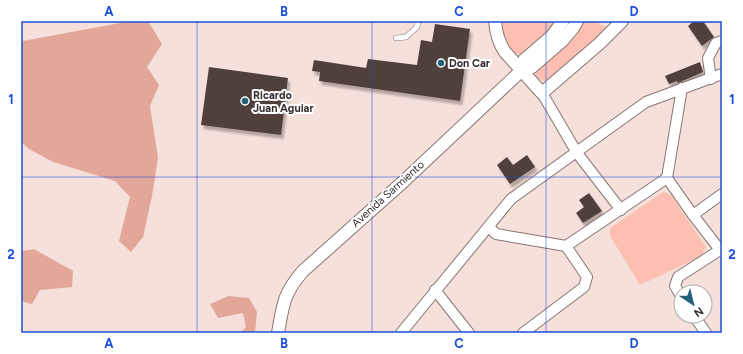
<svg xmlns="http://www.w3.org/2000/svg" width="743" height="354" font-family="Figtree,sans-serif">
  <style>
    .green { fill: #fcbfb1 }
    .forest { fill: #e3a79a }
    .building { fill: #503f3b; filter: url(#shadow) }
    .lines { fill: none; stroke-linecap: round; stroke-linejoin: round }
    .service-casing { stroke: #887571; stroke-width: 6 }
    .minor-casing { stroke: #887571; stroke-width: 12 }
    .tertiary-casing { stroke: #887571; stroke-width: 14 }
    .service { stroke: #fff; stroke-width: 5 }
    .minor { stroke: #fff; stroke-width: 10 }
    .tertiary { stroke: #fff; stroke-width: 12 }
    .grid { fill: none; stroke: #1d4ed8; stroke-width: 1; stroke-opacity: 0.55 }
    .poi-dot { fill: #236178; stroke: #fff; stroke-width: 1.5 }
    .labels { text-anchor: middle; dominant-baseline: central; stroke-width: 4; stroke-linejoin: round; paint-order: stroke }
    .poi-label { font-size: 11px; font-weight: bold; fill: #362e2c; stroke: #fff; text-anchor: start }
    .street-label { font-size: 11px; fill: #362e2c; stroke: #fff }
    .neatline { fill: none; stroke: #1d4ed8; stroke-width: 1.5 }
    .grid-label { font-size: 13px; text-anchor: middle; font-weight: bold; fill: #1d4ed8 }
  </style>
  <defs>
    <filter id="shadow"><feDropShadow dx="2.5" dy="4" stdDeviation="1" flood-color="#0004"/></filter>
  </defs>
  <rect width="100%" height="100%" fill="#f6e0db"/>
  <!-- green -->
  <g class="green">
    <path d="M500 21H558L552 29 524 54C506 57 502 34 500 21Z"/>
    <path d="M582 21H595L603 26 611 27 548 80C541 82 536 78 535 70 554 55 572 44 582 21Z"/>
    <polygon points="663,192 671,195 706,247 702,256 640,285 610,236 610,228"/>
  </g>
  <!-- forest -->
  <g class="forest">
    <polygon points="131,21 148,21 162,44 147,67 159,85 150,106 158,158 152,196 143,237 131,252 119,241 130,197 115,181 53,162 29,149 21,142 21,51 23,41"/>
    <polygon points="34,249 73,271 72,287 40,290 32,304 21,301 21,251"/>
    <polygon points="229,296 249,298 257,312 255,333 240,333 246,327 243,313 218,318 210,304"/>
  </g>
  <!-- building -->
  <g class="building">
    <polygon points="694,21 703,21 714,37 702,46 688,26"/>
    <polygon points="435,24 470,29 460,101 319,81 320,72 312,71 314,60 366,68 368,59 417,65 421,40 432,42"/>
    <polygon points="700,62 703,72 678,83 677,81 669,84 665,76"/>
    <polygon points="209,67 288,78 281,135 201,125"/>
    <polygon points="527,155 535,167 510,184 497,165 507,157 513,165"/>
    <polygon points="589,193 602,211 583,223 576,213 584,207 579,200"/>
  </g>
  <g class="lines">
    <!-- service casing -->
    <g class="service-casing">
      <polyline id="service" points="396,38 406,37 417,27 418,21"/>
    </g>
    <!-- minor casing -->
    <g class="minor-casing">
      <g id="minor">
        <polyline points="711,79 708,58 716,43 722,41"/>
        <polyline points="542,93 577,153 621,210"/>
        <polyline points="667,178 693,215"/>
        <polyline points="722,194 693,215 720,250 722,251"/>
        <polyline points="489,227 496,234 566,246 667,178 682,88"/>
        <polyline points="435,290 469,333"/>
        <polyline points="681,296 675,286 678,277 720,250"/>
        <polyline points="694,316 706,333"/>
        <polyline points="401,333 511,199 646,102 722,74"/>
        <polyline points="523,333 584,287 587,277 566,246"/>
      </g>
    </g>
    <!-- tertiary casing -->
    <g class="tertiary-casing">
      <g id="tertiary">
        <path d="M495 21C496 33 498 42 505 52L542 93 600 43 622 21"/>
        <polyline points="522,70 524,60 552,36 563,21"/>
        <path d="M278 333C283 305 283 294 303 271L404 181 522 70 532 67 562 41 573 28 577 21"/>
      </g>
    </g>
    <!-- service -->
    <use href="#service" class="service"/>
    <!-- minor -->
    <use href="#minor" class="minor"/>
    <!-- tertiary -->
    <use href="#tertiary" class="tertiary"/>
  </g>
  <!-- grid -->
  <path class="grid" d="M197 21V333M372 21V333M546 21V333M21 177H722"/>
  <!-- markers -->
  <g class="poi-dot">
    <circle cx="441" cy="63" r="4"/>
    <circle cx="245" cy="101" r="4"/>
  </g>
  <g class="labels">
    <!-- poi labels -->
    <g class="poi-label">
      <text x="449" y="63">Don Car</text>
      <text x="253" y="95">Ricardo<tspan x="253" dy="13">Juan Aguiar</tspan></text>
    </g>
    <!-- street labels -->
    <g class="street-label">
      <text transform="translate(388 194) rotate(-42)">Avenida Sarmiento</text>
    </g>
  </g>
  <!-- border -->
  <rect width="743" height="354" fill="none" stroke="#ffffff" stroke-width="44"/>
  <!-- north arrow -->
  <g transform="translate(693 304) rotate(145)"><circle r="19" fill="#ffffff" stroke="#afabab"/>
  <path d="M0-3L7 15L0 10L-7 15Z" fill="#236178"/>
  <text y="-6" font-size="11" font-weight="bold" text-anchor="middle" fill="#362e2c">N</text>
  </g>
  <rect x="22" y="22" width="699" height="310" class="neatline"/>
  <g class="grid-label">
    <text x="109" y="16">A</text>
    <text x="284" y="16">B</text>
    <text x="459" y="16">C</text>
    <text x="634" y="16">D</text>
    <text x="11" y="104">1</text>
    <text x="732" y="104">1</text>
    <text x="11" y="259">2</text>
    <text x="732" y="259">2</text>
    <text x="109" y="348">A</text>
    <text x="284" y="348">B</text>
    <text x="459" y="348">C</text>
    <text x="634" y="348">D</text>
  </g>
</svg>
